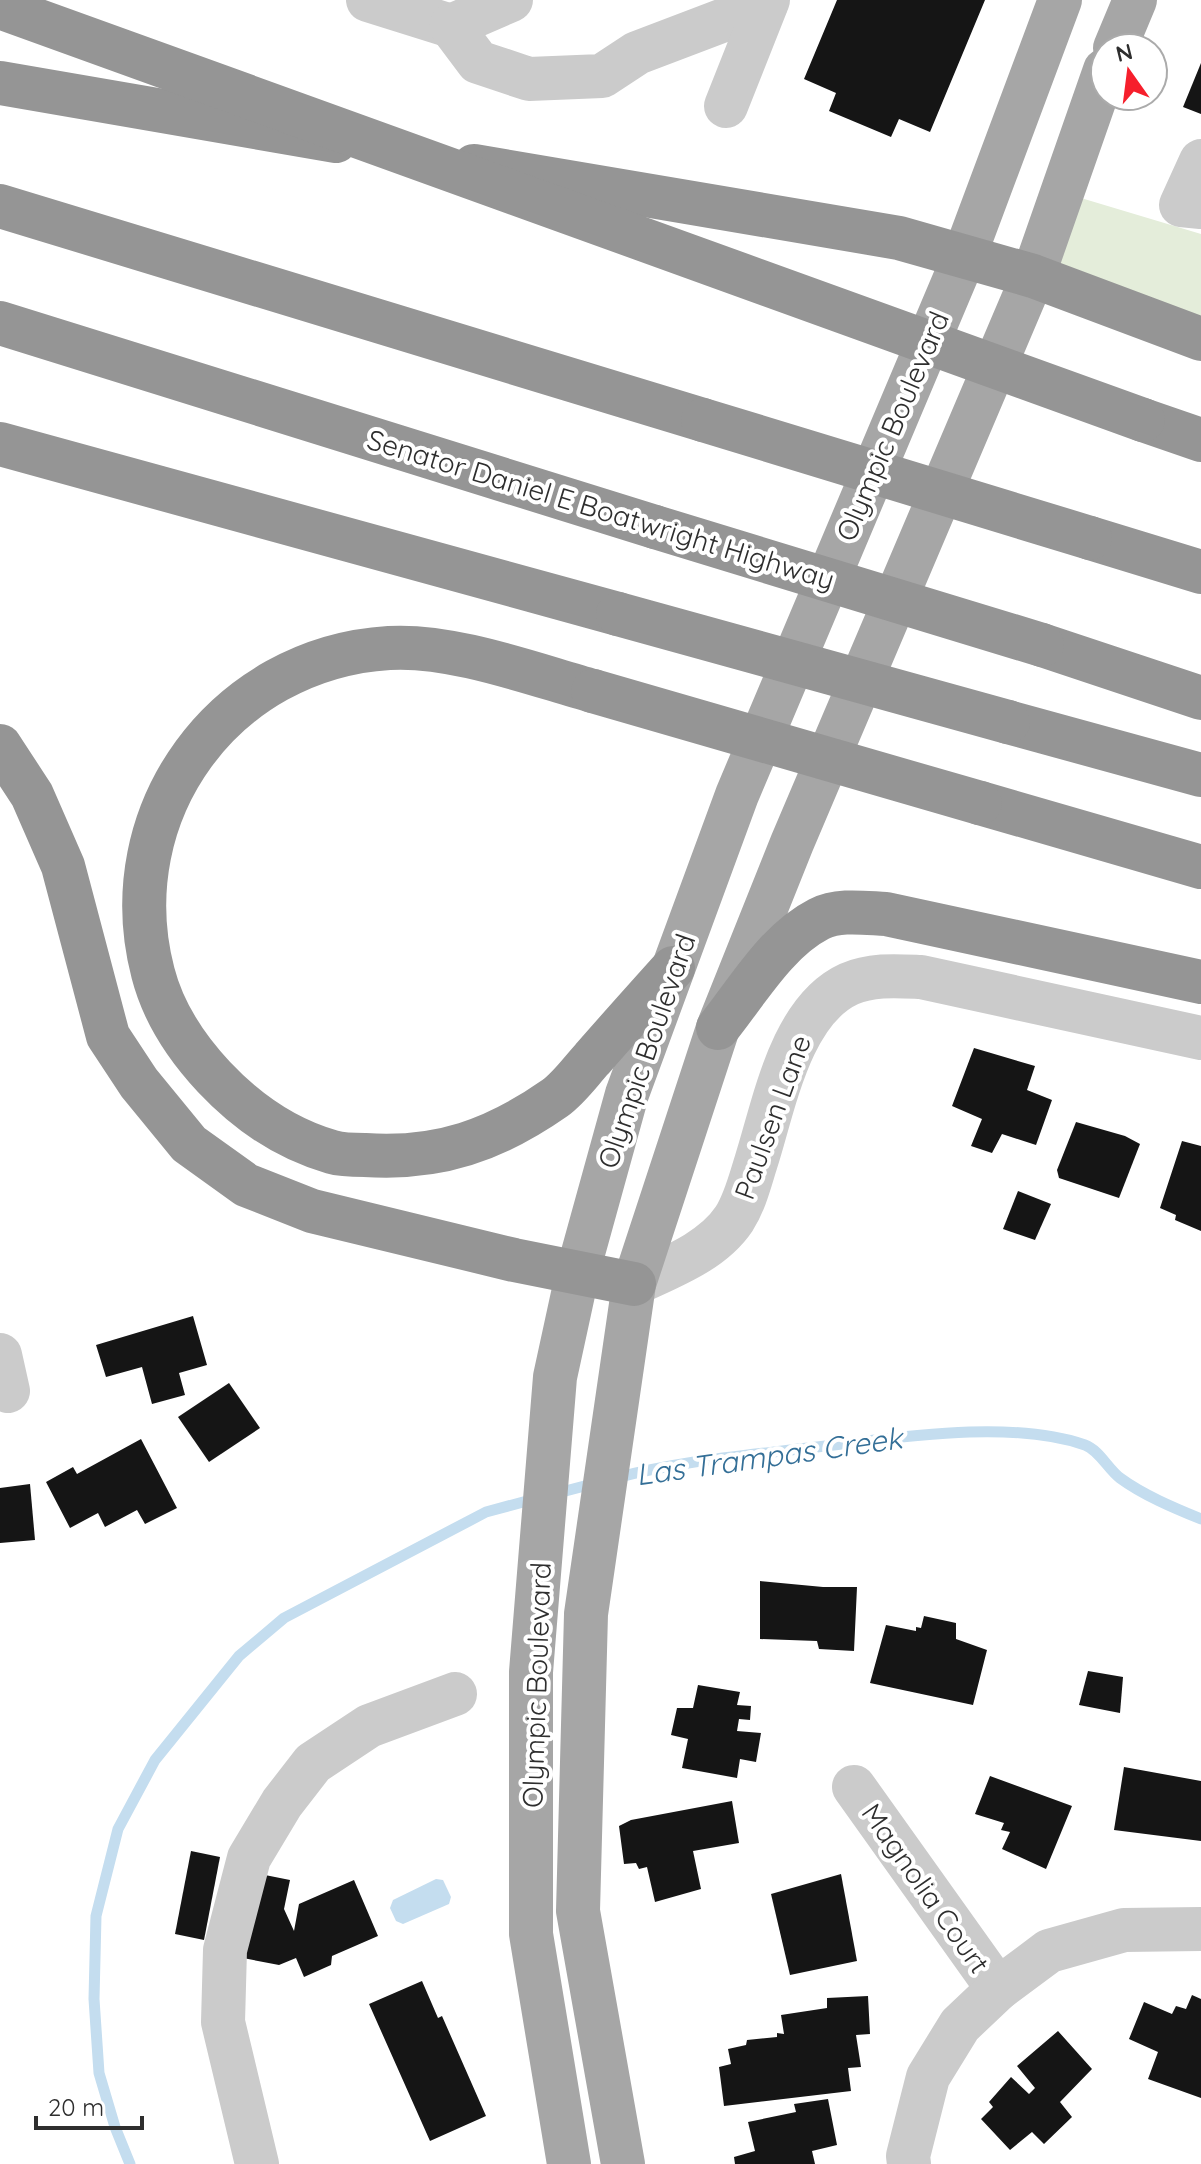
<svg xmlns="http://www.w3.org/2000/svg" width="1201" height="2164" font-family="Quicksand,sans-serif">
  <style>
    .green { fill: #e4edda }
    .water { fill: #c4ddef }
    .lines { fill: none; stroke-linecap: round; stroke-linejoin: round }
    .stream { stroke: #c4ddef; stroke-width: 11 }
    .building { fill: #151515 }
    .minor { stroke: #cbcbcb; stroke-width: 44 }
    .major { stroke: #a6a6a6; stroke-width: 44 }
    .highway { stroke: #959595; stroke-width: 44 }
    .highway-bridge { stroke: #959595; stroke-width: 44 }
    .labels { text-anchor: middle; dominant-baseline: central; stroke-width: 8; stroke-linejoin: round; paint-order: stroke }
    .street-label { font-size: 28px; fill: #2e2e2e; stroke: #fff }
    .water-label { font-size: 30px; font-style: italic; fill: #346f97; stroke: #fff }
  </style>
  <rect width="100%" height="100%" fill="#fff"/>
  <!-- green -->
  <polygon class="green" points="1061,192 1201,234 1201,339 1033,276"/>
  <!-- water -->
  <polygon class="water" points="436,1879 443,1880 451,1897 449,1904 403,1924 396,1921 390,1908 393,1900"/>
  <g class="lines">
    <!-- stream -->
    <g class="stream">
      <path d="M616 1478C679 1461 743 1456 808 1448 889 1439 1007 1418 1085 1445 1099 1450 1108 1469 1120 1478 1143 1495 1174 1508 1201 1519"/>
      <polyline points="554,1494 596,1483"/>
      <polyline points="130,2164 115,2127 99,2073 94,1999 96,1916 118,1829 155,1760 239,1656 284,1618 486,1512 538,1498"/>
    </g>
  </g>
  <!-- building -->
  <g class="building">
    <polygon points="837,0 985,0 930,132 899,119 891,137 829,111 836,93 804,79"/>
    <polygon points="1201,63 1201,114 1183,107"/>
    <polygon points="974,1048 1035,1066 1027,1090 1052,1100 1036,1145 1002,1134 992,1153 971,1146 982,1119 952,1106"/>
    <polygon points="1076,1122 1125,1136 1140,1144 1119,1198 1059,1178 1057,1170"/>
    <polygon points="1182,1141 1201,1146 1201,1231 1175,1220 1176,1215 1160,1208"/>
    <polygon points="1018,1191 1051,1204 1035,1240 1003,1229"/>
    <polygon points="193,1316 207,1365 179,1373 185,1395 152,1404 142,1367 106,1377 96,1345"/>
    <polygon points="229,1383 260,1428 209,1462 178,1417"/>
    <polygon points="141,1439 177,1508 145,1524 137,1510 105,1527 98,1513 70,1528 46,1482 73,1467 77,1474"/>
    <polygon points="30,1484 35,1540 0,1543 0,1488"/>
    <polygon points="760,1581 823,1587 857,1587 854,1651 819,1649 817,1641 760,1639"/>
    <polygon points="924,1616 956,1623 956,1639 987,1650 973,1705 870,1683 886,1625 916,1631 916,1627 921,1628"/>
    <polygon points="1088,1671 1123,1677 1120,1713 1079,1705"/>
    <polygon points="698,1685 740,1692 737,1705 751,1706 750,1720 739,1719 737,1731 761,1733 756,1762 740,1759 737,1778 682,1768 688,1739 671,1735 677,1708 693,1708"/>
    <polygon points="1124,1767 1201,1781 1201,1841 1114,1830"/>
    <polygon points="990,1776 1072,1806 1046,1869 1002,1849 1010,1832 1001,1830 1004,1823 975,1814"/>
    <polygon points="732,1801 739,1843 693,1851 701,1889 655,1902 647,1867 639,1869 636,1863 624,1864 619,1826 631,1820"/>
    <polygon points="191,1851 220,1857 204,1940 175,1934"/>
    <polygon points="260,1874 290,1880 284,1909 294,1931 299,1904 354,1880 378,1936 332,1956 331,1965 304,1977 296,1958 279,1965 243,1958"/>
    <polygon points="841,1874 857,1961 790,1975 771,1894"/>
    <polygon points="422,1981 438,2018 442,2016 486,2116 430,2141 369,2004"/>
    <polygon points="1192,1995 1201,1999 1201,2098 1148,2079 1158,2052 1129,2039 1144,2002 1172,2014 1176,2006 1186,2009"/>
    <polygon points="868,1996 870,2034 856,2035 861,2067 848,2068 851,2091 724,2106 719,2067 731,2064 728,2049 746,2045 747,2040 777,2037 777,2033 784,2034 781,2015 827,2008 827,1998"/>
    <polygon points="1058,2031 1092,2069 1060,2102 1072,2117 1044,2144 1032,2132 1010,2150 981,2119 993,2107 989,2102 1011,2077 1029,2094 1035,2088 1017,2066"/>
    <polygon points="828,2099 837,2145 812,2151 815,2164 735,2164 734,2157 755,2151 748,2122 796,2112 794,2104"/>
  </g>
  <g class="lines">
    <!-- minor -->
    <g class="minor">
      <polyline points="368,0 451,26"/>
      <polyline points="511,0 451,26 478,62 529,79 602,76 637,53 766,4"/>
      <polyline points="726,106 768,0"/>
      <polyline points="1201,161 1181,205 1201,207"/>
      <path d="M634 1284C668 1268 712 1252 734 1219 745 1202 750 1181 756 1162 774 1106 790 1011 849 984 872 974 897 976 921 977L1201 1038"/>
      <polyline points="0,1355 8,1391"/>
      <polyline points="854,1787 998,1989"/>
      <polyline points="257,2164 223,2022 225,1950 249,1858 282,1803 313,1763 369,1726 455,1694"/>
      <polyline points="909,2164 908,2156 928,2077 960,2025 998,1989 1049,1951 1124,1930 1201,1929"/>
    </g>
    <!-- major -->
    <g class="major">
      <polyline points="1115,48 1135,0"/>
      <polyline points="569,2164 531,1934 531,1672 555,1377 578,1271 627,1094 737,795 964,257 1060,0"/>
      <polyline points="623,2164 578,1911 586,1614 634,1284 718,1028 792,843 1033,276 1105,70"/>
    </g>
    <!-- highway -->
    <g class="highway">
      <polyline points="0,83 336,141"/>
      <polyline points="474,166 899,238 1033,276 1201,339"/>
      <polyline points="0,206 703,420"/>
      <polyline points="0,323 655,527"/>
      <polyline points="1143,420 1201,440"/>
      <polyline points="0,444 618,614"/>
      <polyline points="1090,538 1201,572"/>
      <polyline points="1042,645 1201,698"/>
      <path d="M593 691C532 674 452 644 389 648 225 658 111 812 153 973 163 1012 186 1047 214 1077 246 1111 286 1139 332 1152 342 1155 354 1155 365 1155 439 1160 495 1140 555 1098 569 1088 581 1071 592 1059 619 1028 646 998 673 968"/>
      <polyline points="1008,722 1201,775"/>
      <polyline points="0,746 32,795 63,866 108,1036 139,1083 189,1144 246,1185 312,1211 514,1260 634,1284"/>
      <polyline points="980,803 1201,867"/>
      <path d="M718 1028C747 992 776 941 819 919 839 909 864 913 886 914L1201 982"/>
    </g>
    <!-- highway-bridge -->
    <g class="highway-bridge">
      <polyline points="0,7 1143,420"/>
      <polyline points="703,420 1090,538"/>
      <polyline points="655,527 1042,645"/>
      <polyline points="618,614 1008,722"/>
      <polyline points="593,691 980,803"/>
    </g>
  </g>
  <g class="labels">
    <!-- street labels -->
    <g class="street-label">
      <text transform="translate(892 426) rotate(-67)">Olympic Boulevard</text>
      <text transform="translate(601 509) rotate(17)">Senator Daniel E Boatwright Highway</text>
      <text transform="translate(646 1051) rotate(-71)">Olympic Boulevard</text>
      <text transform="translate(772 1117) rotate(-70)">Paulsen Lane</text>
      <text transform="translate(536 1685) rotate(-88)">Olympic Boulevard</text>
      <text transform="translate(926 1888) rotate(55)">Magnolia Court</text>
    </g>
    <!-- water labels -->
    <g class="water-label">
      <text transform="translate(769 1456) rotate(-8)">Las Trampas Creek</text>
    </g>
  </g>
  <!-- north arrow -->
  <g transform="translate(1129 72) rotate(346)"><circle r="38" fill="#ffffff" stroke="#ababab" stroke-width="2"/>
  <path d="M0-6L14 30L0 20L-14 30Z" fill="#f61f2c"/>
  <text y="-12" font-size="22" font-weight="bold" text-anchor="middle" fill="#2e2e2e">N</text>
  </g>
  <!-- scale -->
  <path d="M36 2116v12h106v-12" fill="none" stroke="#2e2e2e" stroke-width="4"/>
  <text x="48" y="2116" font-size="24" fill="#2e2e2e" stroke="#ffffff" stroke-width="6" paint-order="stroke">20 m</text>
</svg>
